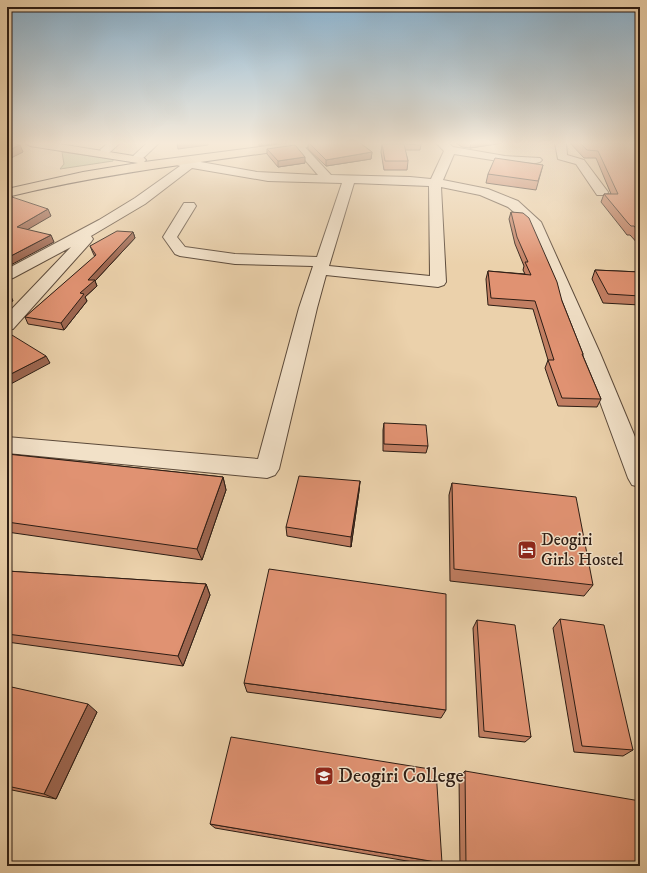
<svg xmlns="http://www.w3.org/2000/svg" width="647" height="873" font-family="'IM FELL DW Pica',serif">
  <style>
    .green { fill: #b2bd8d; stroke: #706d50 }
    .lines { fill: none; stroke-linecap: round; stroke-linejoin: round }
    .minor-casing { stroke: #5c4a3a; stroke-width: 2 }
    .major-casing { stroke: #2d1d14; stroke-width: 2 }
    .minor { fill: #f2e1c8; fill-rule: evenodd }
    .major { fill: #ebd1ab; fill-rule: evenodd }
    .wall { fill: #c17e62; stroke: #2d1d14 }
    .shaded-wall { fill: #9d6650; stroke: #2d1d14 }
    .building { fill: #e09272; stroke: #2d1d14 }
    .labels { text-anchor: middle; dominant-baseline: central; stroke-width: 3; stroke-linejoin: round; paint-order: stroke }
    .poi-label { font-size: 17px; fill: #2d1d14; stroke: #f2e1c8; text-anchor: start }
    .near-poi-label { font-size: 20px; fill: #2d1d14; stroke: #f2e1c8; text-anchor: start }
  </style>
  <rect width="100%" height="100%" fill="#ebd1ab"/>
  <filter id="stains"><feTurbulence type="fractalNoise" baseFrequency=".005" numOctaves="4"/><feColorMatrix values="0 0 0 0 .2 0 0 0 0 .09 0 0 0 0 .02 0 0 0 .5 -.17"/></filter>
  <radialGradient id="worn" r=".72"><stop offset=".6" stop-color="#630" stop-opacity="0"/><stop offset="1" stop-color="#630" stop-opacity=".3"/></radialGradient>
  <!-- green -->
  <polygon class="green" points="62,152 113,159 113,161 60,169 64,164"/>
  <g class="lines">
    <!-- minor casing -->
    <g class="minor-casing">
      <g id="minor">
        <polygon points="108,143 120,143 110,152 102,152 100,150"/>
        <polygon points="147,143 159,143 139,162 131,162 129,160 131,158"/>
        <path d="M301 143 331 175 410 177 431 179 444 151 436 143H448L453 147 505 156 540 158 542 160 540 162 536 163 505 162 454 154 443 180 488 189 518 201 541 222 600 353 640 449V487L632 485 628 478 582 353 528 224 508 207 480 195 441 187 446 282 444 285 438 287 326 275 317 308 279 469 275 475 267 478 7 453V437L258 459 299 308 313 266 235 264 180 256 175 254 163 237 184 203H194L196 206 177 237 185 247 235 254 317 257 342 183 268 181 192 168 145 204 91 236 93 239 91 242 13 329 7 330V314L71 247 13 278 7 280V269L99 220 135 198 180 166 174 164 172 162 174 160 178 158 257 172 318 175 293 146 295 144ZM354 183 429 186 430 276 329 266Z"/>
        <polygon points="555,143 566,143 567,155 584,160 608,192 607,195 597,195 576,164 558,159"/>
      </g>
    </g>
    <!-- major casing -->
    <g class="major-casing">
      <path id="major" d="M25 143H53L140 157 144 158 146 160 144 162 291 143H321L316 146C212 161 109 172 7 197V189L83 172 138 163 30 146Z"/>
    </g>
    <!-- minor -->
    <use href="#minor" class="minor"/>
    <!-- major -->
    <use href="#major" class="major"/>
  </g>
  <!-- wall -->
  <g class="wall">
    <polygon points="308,143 360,143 372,152 371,159 326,166 308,149"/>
    <polygon points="421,143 421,145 420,150 405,150 408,161 407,170 384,170 381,152 382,144"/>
    <polygon points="456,143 503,143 470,148 462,147"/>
    <polygon points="570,143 640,144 640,246 630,235 627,235 624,231 601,202 604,194 611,194 596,158 584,158"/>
    <polygon points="267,149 305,163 278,167 267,154"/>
    <polygon points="543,165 536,190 486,183 488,174"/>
    <polygon points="511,212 562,301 583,354 583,356 601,399 597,407 558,406 545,368 548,360 533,309 488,305 486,279 488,271 525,274 523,270 524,266 515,244 509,219"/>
    <polygon points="133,232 135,238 95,281 97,286 85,297 87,301 64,330 28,324 25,317 95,257 93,253 90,246"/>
    <polygon points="595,270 640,272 640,305 603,303 592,279"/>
    <polygon points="384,423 428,446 426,453 383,451 383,430"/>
    <polygon points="7,454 223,477 226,490 202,560 7,532"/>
    <polygon points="360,481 359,491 351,547 287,536 286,527"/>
    <polygon points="452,483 593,585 584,596 450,581 449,495"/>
    <polygon points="7,571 206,584 210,595 183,666 7,642"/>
    <polygon points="560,619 633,750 623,756 574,752 553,628"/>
    <polygon points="477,620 531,737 525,742 479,737 473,628"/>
    <polygon points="244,683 446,710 441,718 247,692"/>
    <polygon points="7,686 97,712 56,799 7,789"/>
    <polygon points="465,771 640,866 460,866 459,777"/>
    <polygon points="210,824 442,863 436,866 215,828"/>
  </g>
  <!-- shaded-wall -->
  <g class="shaded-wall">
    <polygon points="177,143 208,143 208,145 178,149"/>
    <polygon points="259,143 278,143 259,146"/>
    <polygon points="471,143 503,143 470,148"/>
    <polygon points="20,145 23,152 7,160 7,151"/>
    <polygon points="372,152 371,159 326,166 326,160"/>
    <polygon points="305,157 305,163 278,167 278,161"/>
    <polygon points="48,209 51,216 20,234 17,227"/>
    <polygon points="133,232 135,238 95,281 97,286 85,297 87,301 64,330 61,323 88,280"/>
    <polygon points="51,235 54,242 7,267 7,258"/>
    <polygon points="10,294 13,301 7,304 7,295"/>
    <polygon points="46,356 50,363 7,386 7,376"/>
    <polygon points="7,393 11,399 7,401"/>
    <polygon points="223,477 226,490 202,560 197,549"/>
    <polygon points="360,481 359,491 351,547 351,537"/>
    <polygon points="206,584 210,595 183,666 178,656"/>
    <polygon points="88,704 97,712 56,799 44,794"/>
  </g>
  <!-- building -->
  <g class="building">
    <polygon points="7,143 12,143 20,145 7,151"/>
    <polygon points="309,143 360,143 372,152 326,160"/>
    <polygon points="403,143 421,143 421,145 404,144"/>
    <polygon points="580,143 640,144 640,233 634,226 631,226 628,223 604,194 618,194 598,151 587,150"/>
    <polygon points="382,144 404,144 408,161 385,161"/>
    <polygon points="295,145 305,157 278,161 267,149"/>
    <polygon points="495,158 543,165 538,181 488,174"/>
    <polygon points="9,196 48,209 17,227 51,235 7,258 7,197"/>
    <polygon points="511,212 523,213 529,218 557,282 562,301 583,354 582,354 601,399 562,398 548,360 554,360 535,301 491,298 488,271 531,275 525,262 528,262 517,237"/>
    <polygon points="117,231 133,232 88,280 95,280 80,293 84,294 61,323 25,317 96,255 90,246"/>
    <polygon points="595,270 640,272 640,296 608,294"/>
    <polygon points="7,332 46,356 7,376"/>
    <polygon points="384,423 426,425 428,446 384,444"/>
    <polygon points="7,454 223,477 197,549 7,522"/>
    <polygon points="299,476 360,481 351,537 286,527"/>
    <polygon points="452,483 576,497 593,585 454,569"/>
    <polygon points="269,569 446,594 446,710 244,683"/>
    <polygon points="7,571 206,584 178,656 7,634"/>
    <polygon points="560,619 604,625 633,750 582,746"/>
    <polygon points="477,620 515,625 531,737 484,731"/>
    <polygon points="7,686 88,704 44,794 7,786"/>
    <polygon points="231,737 436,770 442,863 210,824"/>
    <polygon points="465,771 640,801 640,866 466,866"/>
  </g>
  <!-- sky -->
  <linearGradient id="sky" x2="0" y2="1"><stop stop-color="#89b4d3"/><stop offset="0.54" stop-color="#f6ead9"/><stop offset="1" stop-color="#f6ead9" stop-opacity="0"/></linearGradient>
  <rect width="647" height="265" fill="url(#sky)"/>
  <!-- icons -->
  <defs>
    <g id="hotel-square" transform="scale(1)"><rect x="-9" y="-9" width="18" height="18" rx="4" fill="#8f2418" stroke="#f2e1c8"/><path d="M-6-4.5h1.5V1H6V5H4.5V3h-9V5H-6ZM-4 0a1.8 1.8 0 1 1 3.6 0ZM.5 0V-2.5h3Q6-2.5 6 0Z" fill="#fff"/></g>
    <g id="university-square" transform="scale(1)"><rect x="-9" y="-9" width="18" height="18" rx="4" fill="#8f2418" stroke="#f2e1c8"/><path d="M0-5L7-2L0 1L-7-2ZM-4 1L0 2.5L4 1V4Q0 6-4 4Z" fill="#fff"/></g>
  </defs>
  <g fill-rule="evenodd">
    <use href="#hotel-square" x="527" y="550"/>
    <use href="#university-square" x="324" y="776"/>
  </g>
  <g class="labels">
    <!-- poi labels -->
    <g class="poi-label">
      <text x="541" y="540">Deogiri<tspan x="541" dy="20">Girls Hostel</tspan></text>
    </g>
    <!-- near-poi labels -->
    <g class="near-poi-label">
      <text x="338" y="776">Deogiri College</text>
    </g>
  </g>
  <!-- margin -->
  <rect width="647" height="873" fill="none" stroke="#ebd1ab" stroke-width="24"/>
  <rect x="8" y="8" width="631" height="857" fill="none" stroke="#2d1d14" stroke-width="2"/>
  <rect x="12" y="12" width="623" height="849" fill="none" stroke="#2d1d14"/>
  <rect width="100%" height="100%" filter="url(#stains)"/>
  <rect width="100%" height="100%" fill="url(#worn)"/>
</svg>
